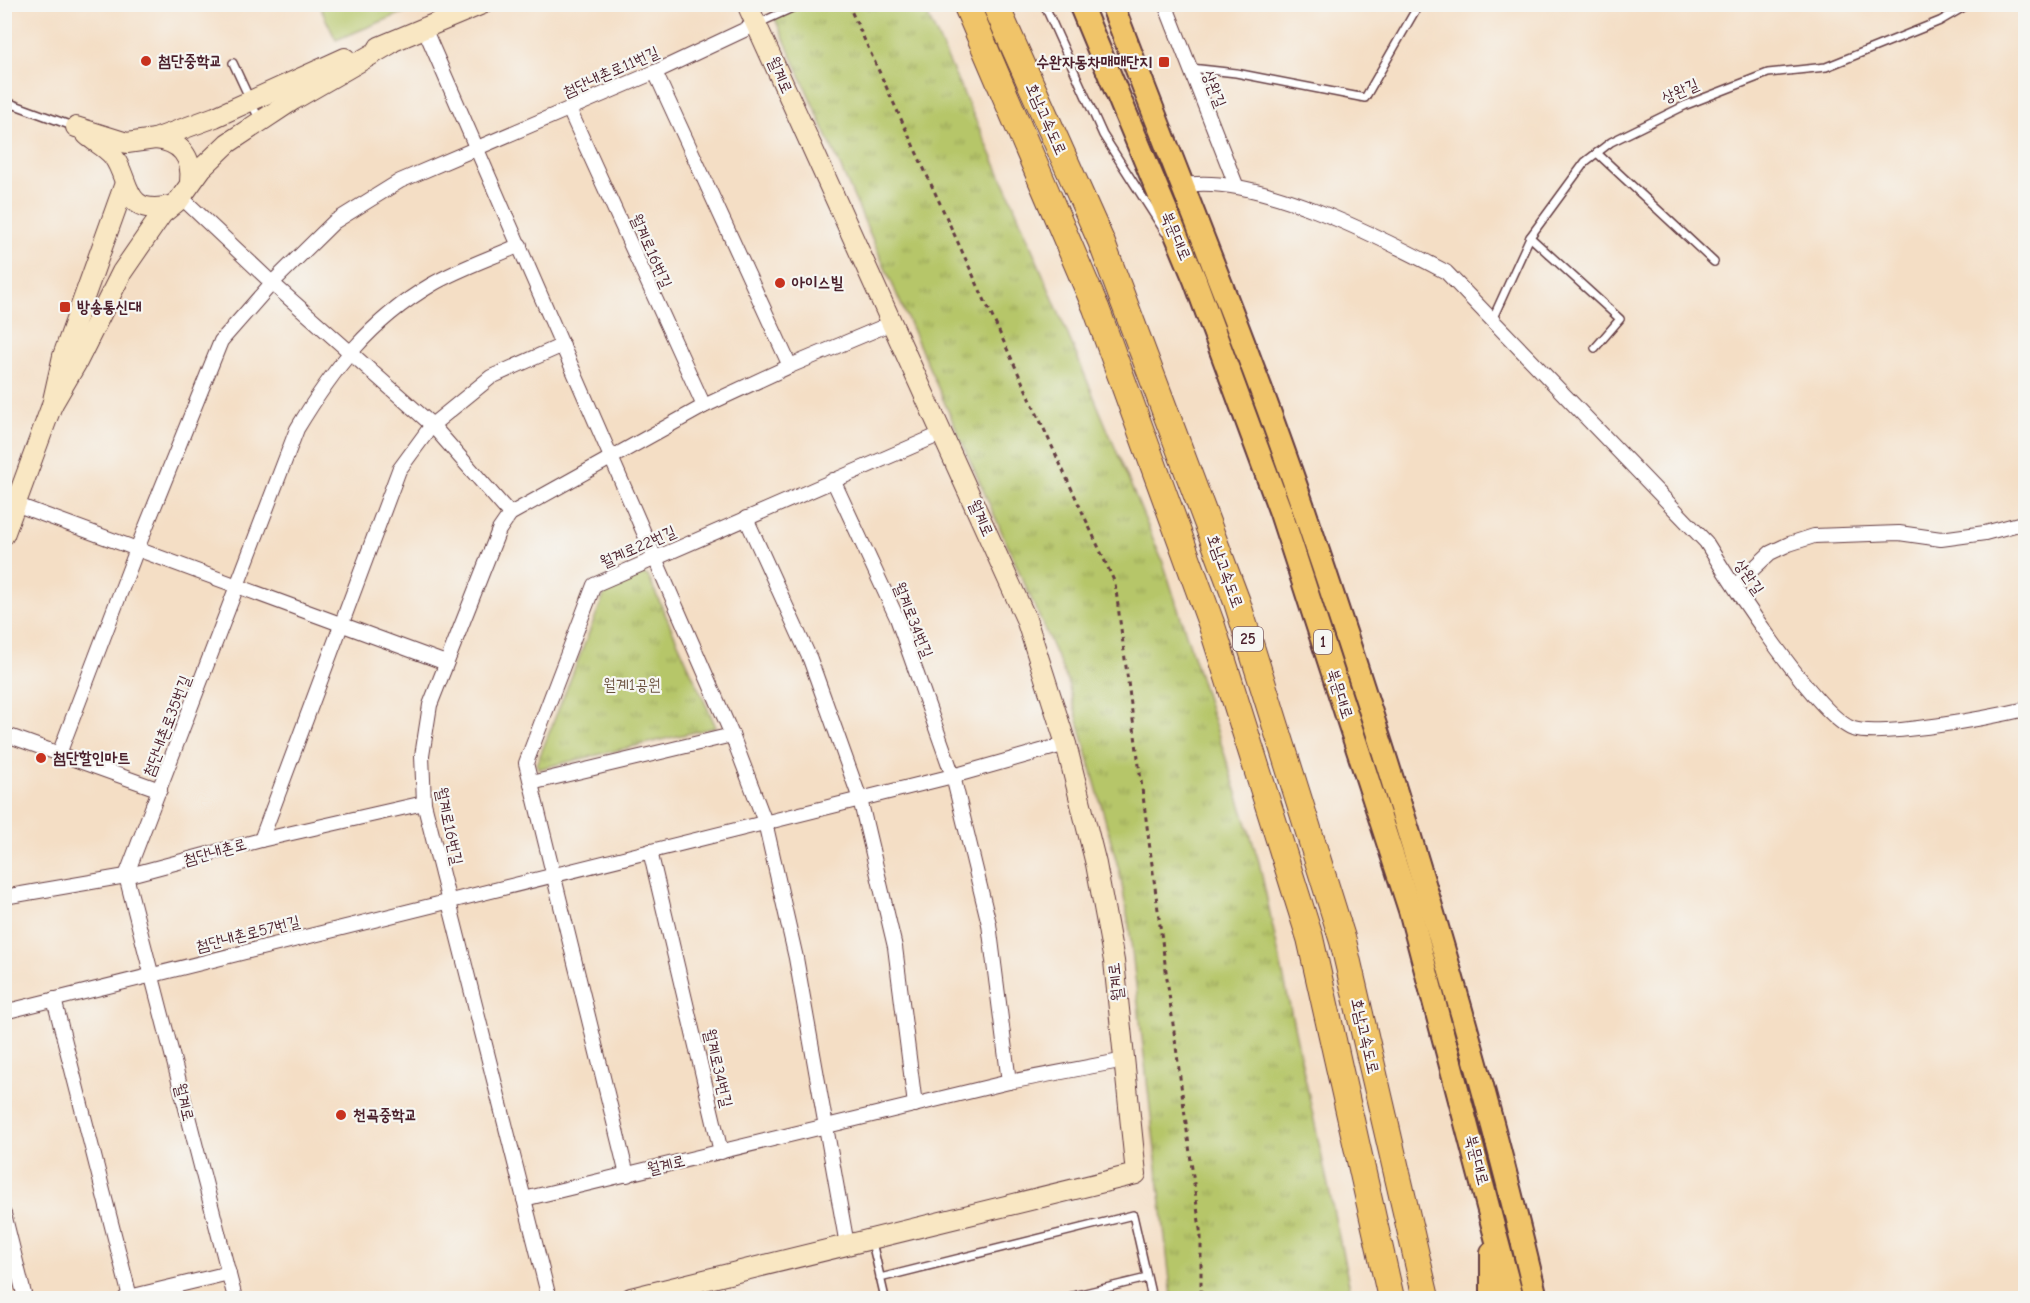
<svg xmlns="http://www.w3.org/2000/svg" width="2030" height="1303" font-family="'Comic Neue','Poor Story',sans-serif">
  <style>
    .grass { fill: #b6c669; stroke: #80724a; stroke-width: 1.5 }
    .park { fill: url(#park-tufts); stroke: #80724a; stroke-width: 1.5 }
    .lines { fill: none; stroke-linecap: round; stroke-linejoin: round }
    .lane-casing { stroke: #643c42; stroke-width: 10 }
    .street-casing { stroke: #643c42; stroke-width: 16 }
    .secondary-casing { stroke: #643c42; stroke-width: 22 }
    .primary-casing { stroke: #643c42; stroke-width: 26 }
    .highway-casing { stroke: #643c42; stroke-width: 28 }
    .path { stroke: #643c42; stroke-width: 3; stroke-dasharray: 4.5 4.5; stroke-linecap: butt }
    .lane { stroke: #fff; stroke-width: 7 }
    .street { stroke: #fff; stroke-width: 14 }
    .secondary { stroke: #f9e7c3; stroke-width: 20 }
    .primary { stroke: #f0c469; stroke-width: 22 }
    .highway { stroke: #f0c469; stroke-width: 26 }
    .poi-dot { fill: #c8321e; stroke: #f6f6f2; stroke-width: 2 }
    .labels { text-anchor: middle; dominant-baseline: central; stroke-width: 4.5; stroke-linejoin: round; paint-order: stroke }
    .shield { fill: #f6f6f2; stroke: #7e6067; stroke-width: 1.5 }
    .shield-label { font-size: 15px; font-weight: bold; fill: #4a1f2b }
    .poi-label { font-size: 16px; font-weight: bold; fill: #4a1f2b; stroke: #f6f6f2; text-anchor: start }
    .street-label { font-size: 16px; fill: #4a1f2b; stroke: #f6f6f2 }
    .park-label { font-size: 16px; fill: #6a513e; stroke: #f6f6f2 }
  </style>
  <defs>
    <pattern id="park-tufts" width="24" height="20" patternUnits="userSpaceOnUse" patternTransform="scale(1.5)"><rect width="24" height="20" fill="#b6c669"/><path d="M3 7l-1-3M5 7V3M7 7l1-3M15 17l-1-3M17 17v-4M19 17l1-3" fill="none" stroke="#96a057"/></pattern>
  </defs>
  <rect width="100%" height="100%" fill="#f6f6f2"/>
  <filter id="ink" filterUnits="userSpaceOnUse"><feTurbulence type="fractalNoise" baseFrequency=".0167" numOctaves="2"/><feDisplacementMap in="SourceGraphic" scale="12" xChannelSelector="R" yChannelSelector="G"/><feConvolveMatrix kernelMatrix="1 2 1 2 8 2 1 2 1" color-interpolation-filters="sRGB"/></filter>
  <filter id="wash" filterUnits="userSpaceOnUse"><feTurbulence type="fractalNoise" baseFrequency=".008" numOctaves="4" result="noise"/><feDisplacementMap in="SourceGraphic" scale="24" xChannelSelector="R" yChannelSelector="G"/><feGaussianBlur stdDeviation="1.35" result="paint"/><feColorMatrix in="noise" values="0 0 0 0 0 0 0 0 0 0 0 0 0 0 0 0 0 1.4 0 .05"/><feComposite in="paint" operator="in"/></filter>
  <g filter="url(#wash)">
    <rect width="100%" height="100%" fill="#f4dec5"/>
    <!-- grass -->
    <polygon class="grass" points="319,5 422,5 336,40"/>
    <!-- park -->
    <g class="park">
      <polygon points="769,5 923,5 1008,191 1164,565 1259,862 1352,1298 1172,1298 1129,925 1120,874 1067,680"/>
      <polygon points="643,574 648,576 716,727 538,769 537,763 606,590"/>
    </g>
  </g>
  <g filter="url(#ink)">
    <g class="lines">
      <!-- lane casing -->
      <g class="lane-casing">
        <g id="lane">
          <polyline points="1044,4 1103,135 1165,232"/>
          <polyline points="757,24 801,4"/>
          <polyline points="233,63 259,119"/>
          <polyline points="1191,68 1236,73 1365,98 1419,4"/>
          <polyline points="4,101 75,127"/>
          <polyline points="1597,153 1714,262"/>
          <polyline points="1530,237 1620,319 1595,348"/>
          <polyline points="1492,320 1530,237 1585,162 1611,142 1686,105 1768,73 1826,67 1940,21 1969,4"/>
          <polyline points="872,1242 885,1298"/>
          <polyline points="880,1278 1133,1215 1152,1298"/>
          <polyline points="1064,1298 1147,1278"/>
        </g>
      </g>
      <!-- street casing -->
      <g class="street-casing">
        <g id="street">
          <polyline points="1165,4 1236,185"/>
          <polyline points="425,30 732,735 765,822 796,958 847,1245"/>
          <polyline points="655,72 790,366"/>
          <polyline points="569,109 704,406"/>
          <path d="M1181 186C1252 171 1382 238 1446 272L1706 542C1729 580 1817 716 1853 729 1882 738 1992 717 2026 709"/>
          <polyline points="181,197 272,283 432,425 510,514"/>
          <polyline points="833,480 897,618 953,776 989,924 1009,1082"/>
          <polyline points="4,500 446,663"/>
          <polyline points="746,518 810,659 860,799 895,947 915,1105"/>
          <polyline points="1735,586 1770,553 1789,544 1814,536 1899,533 1941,539 1985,533 2026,522"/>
          <polyline points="4,734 160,790"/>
          <polyline points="59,754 137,549 221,341 272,283 334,222 400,181 655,72 757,24"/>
          <polyline points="531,783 732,735"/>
          <polyline points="261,840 399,470 432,425 491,377 563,345"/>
          <polyline points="650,851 721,1152"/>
          <polyline points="4,897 126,876 261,840 424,803"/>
          <polyline points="54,999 130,1297"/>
          <polyline points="4,1012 953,776 1066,744"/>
          <polyline points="627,1175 526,763 594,585 943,433"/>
          <polyline points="524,1199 1009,1082 1125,1060"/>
          <polyline points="4,1214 25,1298"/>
          <polyline points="125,1298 229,1273"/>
          <path d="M235 1298 126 876 297 429C333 369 370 321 431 285 458 269 491 258 520 245"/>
          <polyline points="549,1298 424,803 422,756 430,705 499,530 510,514 704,406 790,366 892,323"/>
        </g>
      </g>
      <!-- secondary casing -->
      <g class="secondary-casing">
        <g id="secondary">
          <polyline points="379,47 482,4"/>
          <polyline points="76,127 127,143 155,139 215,117 345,58"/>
          <path d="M87 135C95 142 107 148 113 156 131 180 122 217 170 206"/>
          <path d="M155 139C180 141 193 157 190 182"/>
          <polyline points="52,405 77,362 122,272 162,214 179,200 202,168 228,143 293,100 390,44"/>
          <polyline points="4,535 52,405 63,356 124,186"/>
          <polyline points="631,1298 1136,1174 1114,961 1096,864 1066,744 1026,619 747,4"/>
        </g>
      </g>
      <!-- primary casing -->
      <g class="primary-casing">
        <g id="primary">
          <polyline points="1080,4 1195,280 1281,513 1410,910 1512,1298"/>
          <path d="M1112 4C1175 171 1244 335 1302 504 1391 765 1473 1030 1536 1298"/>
          <polyline points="1492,1253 1492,1298"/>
        </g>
      </g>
      <!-- highway casing -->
      <g class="highway-casing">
        <g id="highway">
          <polyline points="966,4 1096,308 1211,623 1310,938 1391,1298"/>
          <polyline points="995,4 1101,241 1237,602 1343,941 1426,1298"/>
        </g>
      </g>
      <!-- path -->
      <polyline class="path" points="848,4 1115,583 1201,1237 1201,1298"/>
      <!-- lane -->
      <use href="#lane" class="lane"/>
      <!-- street -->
      <use href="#street" class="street"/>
      <!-- secondary -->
      <use href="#secondary" class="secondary"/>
      <!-- primary -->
      <use href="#primary" class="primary"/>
      <!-- highway -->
      <use href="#highway" class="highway"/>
    </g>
  </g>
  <!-- markers -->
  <g class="poi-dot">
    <circle cx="146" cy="61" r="6"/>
    <rect x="1158" y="56" width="12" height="12" rx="3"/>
    <circle cx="780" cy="283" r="6"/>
    <rect x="59" y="301" width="12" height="12" rx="3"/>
    <circle cx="41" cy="758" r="6"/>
    <circle cx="341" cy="1115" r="6"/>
  </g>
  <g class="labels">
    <!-- shield labels -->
    <g class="shield">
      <rect x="1233" y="627" width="30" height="24" rx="4.5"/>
      <rect x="1314" y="630" width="18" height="24" rx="4.5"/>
    </g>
    <g class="shield-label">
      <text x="1248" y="639">25</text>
      <text x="1323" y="642">1</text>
    </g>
    <!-- poi labels -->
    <g class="poi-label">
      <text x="158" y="61">첨단중학교</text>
      <text x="1152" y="62" text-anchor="end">수완자동차매매단지</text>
      <text x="792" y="283">아이스빌</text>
      <text x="77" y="307">방송통신대</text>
      <text x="53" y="758">첨단할인마트</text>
      <text x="353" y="1115">천곡중학교</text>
    </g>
    <!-- street labels -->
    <g class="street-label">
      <text transform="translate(611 72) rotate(-24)">첨단내촌로11번길</text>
      <text transform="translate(780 75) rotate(66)">월계로</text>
      <text transform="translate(1214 89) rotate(68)">상완길</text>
      <text transform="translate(1680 91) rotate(-24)">상완길</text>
      <text transform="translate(1046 119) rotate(66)">호남고속도로</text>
      <text transform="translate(1176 236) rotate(67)">북문대로</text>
      <text transform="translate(651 251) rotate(66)">월계로16번길</text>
      <text transform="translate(981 518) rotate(66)">월계로</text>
      <text transform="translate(638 547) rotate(-24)">월계로22번길</text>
      <text transform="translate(1225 571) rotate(70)">호남고속도로</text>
      <text transform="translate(1749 577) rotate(55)">상완길</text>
      <text transform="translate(913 620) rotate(68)">월계로34번길</text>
      <text transform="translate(1340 694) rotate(72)">북문대로</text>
      <text transform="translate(167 726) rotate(-69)">첨단내촌로35번길</text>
      <text transform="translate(449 826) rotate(78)">월계로16번길</text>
      <text transform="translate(215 852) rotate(-15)">첨단내촌로</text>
      <text transform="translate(248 934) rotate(-14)">첨단내촌로57번길</text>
      <text transform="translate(1116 982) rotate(-97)">월계로</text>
      <text transform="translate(1365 1036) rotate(77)">호남고속도로</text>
      <text transform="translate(718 1068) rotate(77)">월계로34번길</text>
      <text transform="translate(184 1102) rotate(76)">월계로</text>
      <text transform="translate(1477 1160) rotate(75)">북문대로</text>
      <text transform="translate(666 1165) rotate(-14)">월계로</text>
    </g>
    <!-- park labels -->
    <g class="park-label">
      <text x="632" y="685">월계1공원</text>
    </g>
  </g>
  <!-- margin -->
  <rect width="2030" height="1303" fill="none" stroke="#f6f6f2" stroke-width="24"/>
</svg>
